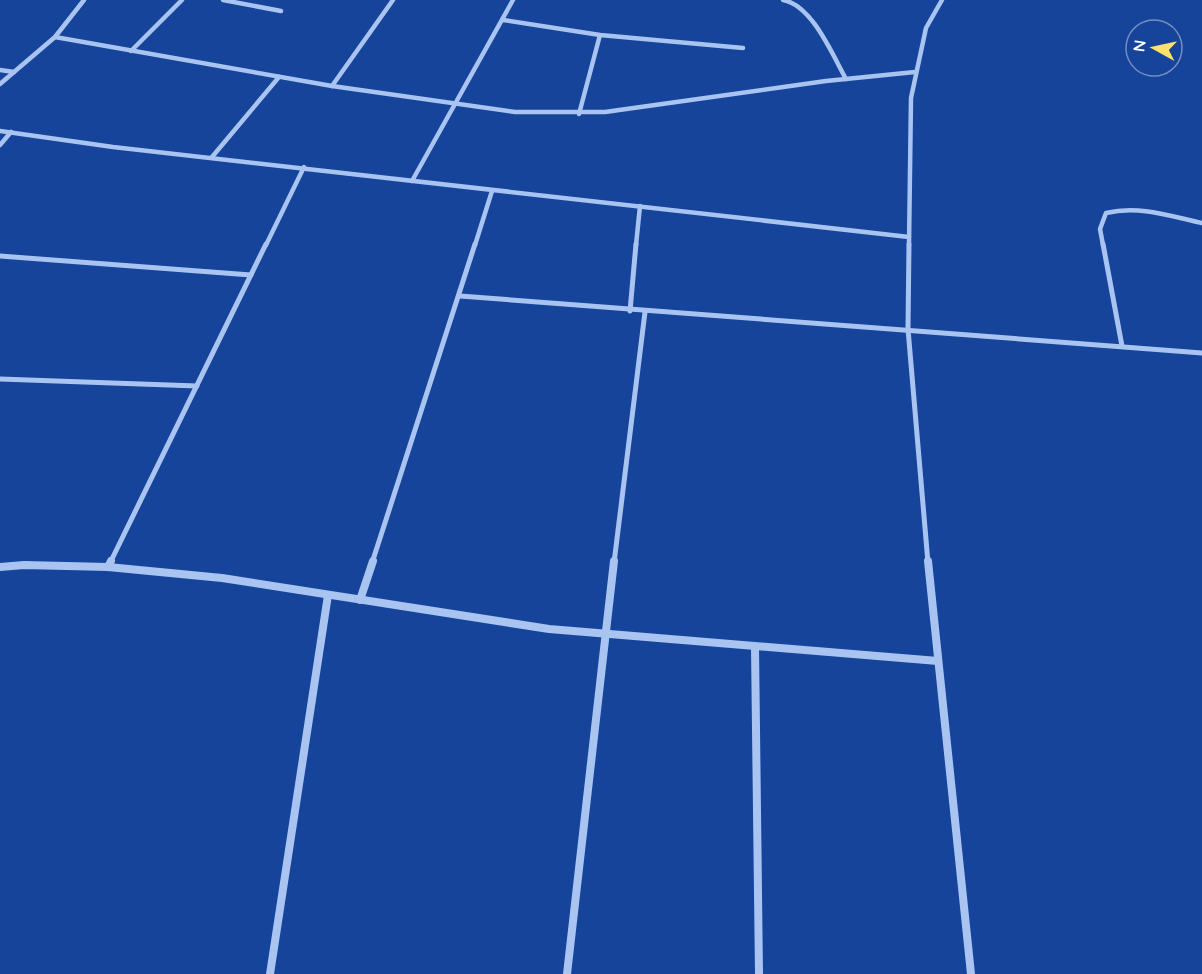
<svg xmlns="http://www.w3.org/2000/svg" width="1202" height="974" font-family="Quicksand,sans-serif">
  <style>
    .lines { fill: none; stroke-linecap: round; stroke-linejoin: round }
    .street-far2 { stroke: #aac4f2; stroke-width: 4.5 }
    .street-far1 { stroke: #aac4f2; stroke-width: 5 }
    .street { stroke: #aac4f2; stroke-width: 8 }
  </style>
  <rect width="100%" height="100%" fill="#15449a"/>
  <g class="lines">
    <!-- street-far2 -->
    <g class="street-far2">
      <polyline points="223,0 281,11"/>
      <path d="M783 0C812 5 832 54 846 79"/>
      <polyline points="503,20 600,35 743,48"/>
      <polyline points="55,37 332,86 515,112 605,112 826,81 915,72"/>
      <polyline points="131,51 182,0"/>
      <polyline points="0,70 14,72"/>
      <polyline points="0,84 55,37 84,0"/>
      <polyline points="332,86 393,0"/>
      <polyline points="579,114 600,35"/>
      <polyline points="0,131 113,147 909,237"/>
      <polyline points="0,145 11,132"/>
      <polyline points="212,157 279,77"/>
      <polyline points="412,181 513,0"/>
      <polyline points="266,245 304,167"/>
      <polyline points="475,245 492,191"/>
      <polyline points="636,245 640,206"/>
      <polyline points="909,245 911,98 926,28 942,0"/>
      <path d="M1103 245 1100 229 1106 213C1139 205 1170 216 1202 223"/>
    </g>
    <!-- street-far1 -->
    <g class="street-far1">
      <polyline points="909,244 908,329 928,563"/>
      <polyline points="1103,244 1122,346"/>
      <polyline points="0,256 251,275"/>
      <polyline points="460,296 1202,353"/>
      <polyline points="630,311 636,244"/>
      <polyline points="0,379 197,386"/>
      <polyline points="110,563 266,244"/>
      <polyline points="372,563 475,244"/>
      <polyline points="614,563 645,312"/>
    </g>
    <!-- street -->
    <g class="street">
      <polyline points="928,561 971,974"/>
      <polyline points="0,567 24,565 108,567 222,578 549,629 938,661"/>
      <polyline points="108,567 111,561"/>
      <polyline points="360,600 373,561"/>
      <polyline points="755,647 759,974"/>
      <polyline points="270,974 328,595"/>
      <polyline points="567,974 614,561"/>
    </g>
  </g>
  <!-- north arrow -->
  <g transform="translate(1154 48) rotate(278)"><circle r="28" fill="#15449a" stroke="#738fc2" stroke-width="1.5"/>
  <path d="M0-4.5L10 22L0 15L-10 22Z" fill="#ffe16b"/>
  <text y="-9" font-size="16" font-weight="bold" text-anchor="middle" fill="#ffffff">N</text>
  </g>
</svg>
